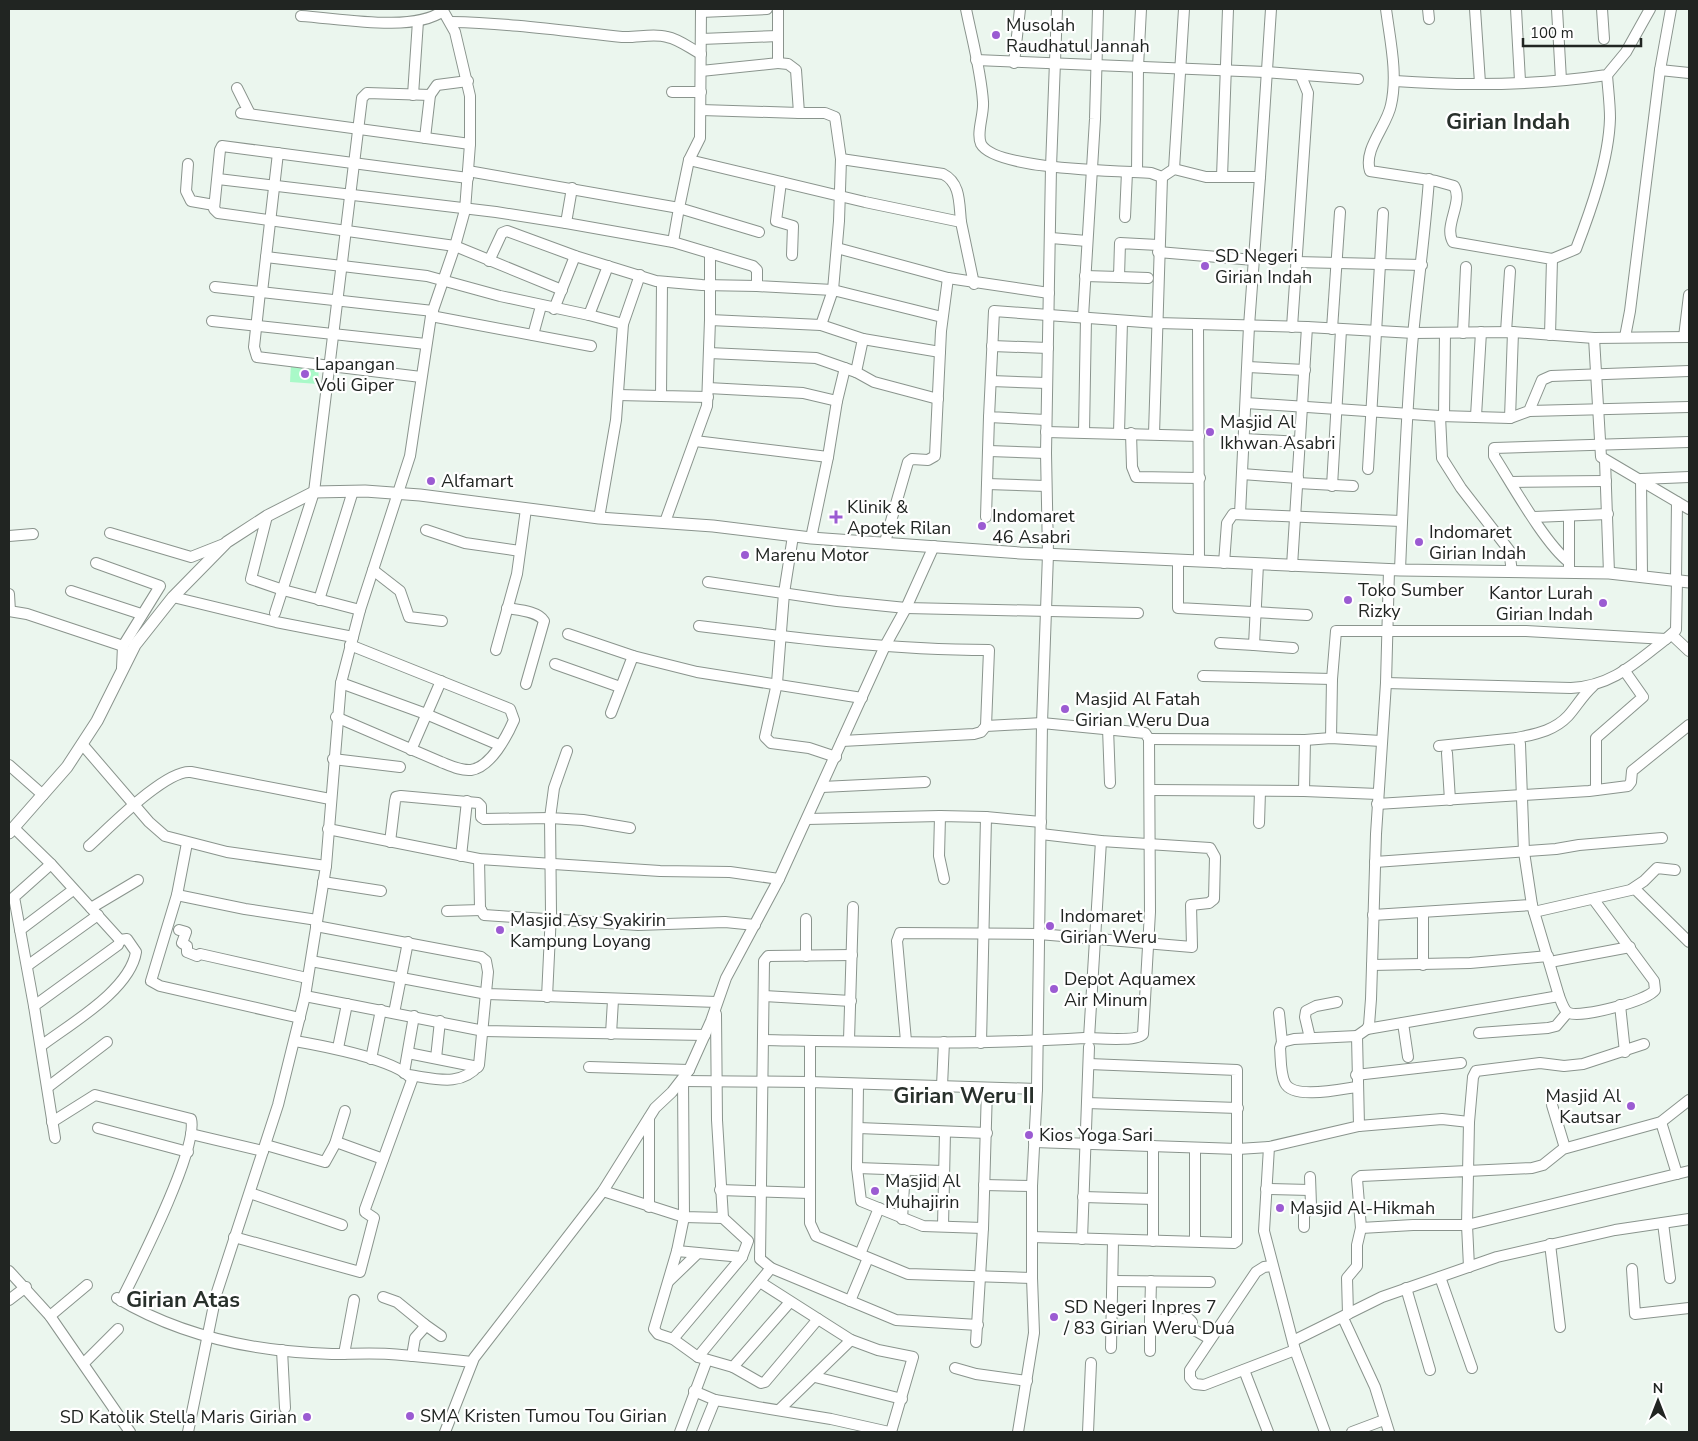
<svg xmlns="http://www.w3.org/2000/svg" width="1698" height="1441" font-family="'Nunito Sans',sans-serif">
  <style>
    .green { fill: #a9f9c8 }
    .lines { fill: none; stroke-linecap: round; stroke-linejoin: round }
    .minor-casing { stroke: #8a948d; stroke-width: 12 }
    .tertiary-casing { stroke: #8a948d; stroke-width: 13 }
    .minor { stroke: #fff; stroke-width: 10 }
    .tertiary { stroke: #fff; stroke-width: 11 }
    .poi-dot { fill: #9b5bd2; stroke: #fff; stroke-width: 2 }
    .labels { text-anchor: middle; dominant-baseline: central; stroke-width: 4.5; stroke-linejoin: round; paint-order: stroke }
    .poi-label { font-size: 18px; fill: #212522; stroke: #fff; text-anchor: start }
    .district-label { font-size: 22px; font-weight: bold; fill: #28302b; stroke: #fff }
  </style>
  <rect width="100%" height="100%" fill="#ebf6ee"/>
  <!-- green -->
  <polygon class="green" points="291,363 319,365 318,384 290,382"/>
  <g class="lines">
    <!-- minor casing -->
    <g class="minor-casing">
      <g id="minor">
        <polyline points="701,9 700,138 689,160 679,208 759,232"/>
        <path d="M966 9C972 39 981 71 983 102 984 115 976 133 981 144 995 170 1121 171 1151 173L1162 177 1174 169 1206 177H1260L1271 9"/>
        <path d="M1386 9C1390 40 1398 74 1391 105 1387 126 1363 149 1370 171L1436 181 1454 186C1464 202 1443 226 1453 242L1552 259 1550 335"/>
        <polyline points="1428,9 1429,19"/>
        <polyline points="1475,9 1480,83"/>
        <polyline points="1516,9 1520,81"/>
        <polyline points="1557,9 1561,80"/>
        <polyline points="1602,9 1604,39"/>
        <polyline points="701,12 767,9"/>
        <path d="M301 16C338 18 412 33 443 11"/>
        <path d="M451 22C509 23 565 31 622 37 637 38 653 33 667 37 679 39 691 49 701 54"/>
        <polyline points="701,39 778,36"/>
        <polyline points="976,60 1265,72 1358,79"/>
        <polyline points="778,63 788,64 796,70 799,113 825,113 835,117 841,159"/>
        <polyline points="1014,63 1020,9"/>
        <polyline points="1660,70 1689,73"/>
        <polyline points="701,71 778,63 778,9"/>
        <path d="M1395 81C1463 86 1539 85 1607 75L1626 52 1650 9"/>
        <polyline points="237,88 250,114"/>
        <polyline points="672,92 701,92"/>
        <polyline points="413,95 418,21"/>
        <polyline points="701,110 799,113"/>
        <polyline points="241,113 470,144"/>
        <polyline points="425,138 430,95"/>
        <polyline points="689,160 865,202 961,222 974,284"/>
        <polyline points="188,164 186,191 191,201 214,205"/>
        <polyline points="1174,169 1184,9"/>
        <polyline points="468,171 679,208 673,242"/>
        <polyline points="1137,172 1138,67 1141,9"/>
        <polyline points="1222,177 1228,9"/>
        <polyline points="468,178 222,146 220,150 214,209 218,213 455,246 562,290"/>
        <path d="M218 179 496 212 566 223 673 242 753 266 757 270V286L833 290 839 221 841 159 943 174C961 183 959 204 961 222"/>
        <polyline points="781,182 776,221 793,226 792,255"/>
        <polyline points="1125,217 1127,172"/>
        <polyline points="566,223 572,188"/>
        <polyline points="1051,238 1087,241"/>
        <polyline points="837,248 948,278 1049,293"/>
        <polyline points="1158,252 1254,260"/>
        <polyline points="266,257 427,276 500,296 589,315 608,266"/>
        <path d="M1552 259 1576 249C1591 210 1609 159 1610 118 1610 104 1608 89 1607 75"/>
        <polyline points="489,261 502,233 507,231 575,256 656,281 702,285 757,286"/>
        <polyline points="1296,262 1422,265"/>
        <polyline points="1085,276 1119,277 1120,243 1158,245"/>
        <polyline points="1119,277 1148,278"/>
        <polyline points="662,282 661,396 708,397"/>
        <polyline points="215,287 433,311"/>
        <polyline points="260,292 254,347 257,357 421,377"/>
        <polyline points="262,292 278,153"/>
        <polyline points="554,309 575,256"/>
        <polyline points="589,315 623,324"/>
        <polyline points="431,316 591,346"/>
        <polyline points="1083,317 1095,119 1098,9"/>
        <polyline points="212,321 426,344"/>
        <polyline points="821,325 833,290 942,317"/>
        <polyline points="1198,325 1199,561"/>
        <polyline points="1292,327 1308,93 1301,76"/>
        <polyline points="1332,329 1340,212"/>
        <polyline points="1506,332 1510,271"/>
        <polyline points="1463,333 1466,267"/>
        <polyline points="533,335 541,306"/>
        <polyline points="1625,337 1630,311 1660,70 1671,9"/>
        <polyline points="1684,337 1689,295"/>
        <polyline points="1594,338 1601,457 1689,509"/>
        <polyline points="863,339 940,352"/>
        <polyline points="992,346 1048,348"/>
        <polyline points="709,353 816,358 856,372 863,339 821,325 710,320"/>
        <polyline points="1248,367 1305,370"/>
        <polyline points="856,372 874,382 938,399"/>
        <polyline points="991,381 1047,383"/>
        <polyline points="708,388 803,393 837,401 845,368"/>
        <polyline points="618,395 661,396"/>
        <polyline points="1246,403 1440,416 1510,418 1529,411 1542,380 1551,376 1689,371"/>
        <polyline points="1529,411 1689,407"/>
        <polyline points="1440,416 1442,458 1461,488 1509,550 1512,572"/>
        <polyline points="1444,416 1445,333"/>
        <polyline points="1476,416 1481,332"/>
        <polyline points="1510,418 1513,332"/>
        <polyline points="1046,420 989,417 994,311 1157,323 1307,327 1414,333 1513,332 1594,338 1689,337"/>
        <polyline points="1046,432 1199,436"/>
        <polyline points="1084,432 1086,318"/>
        <polyline points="1119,433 1122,321"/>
        <polyline points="1131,433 1132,467 1136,477 1200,478"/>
        <polyline points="1154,434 1162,177"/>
        <polyline points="1244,439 1301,442"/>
        <polyline points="695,441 828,457 837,401"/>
        <polyline points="989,451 1046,453"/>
        <polyline points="1605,460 1609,573"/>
        <polyline points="1368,469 1383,213"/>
        <polyline points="1242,474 1298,478"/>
        <polyline points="1511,482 1606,481"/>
        <polyline points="1298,483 1353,486"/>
        <polyline points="987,484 1046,486"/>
        <polyline points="1332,486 1341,330"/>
        <polyline points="1240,514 1249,326 1260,177"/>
        <polyline points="267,516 251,579 283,590 360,610"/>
        <polyline points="1569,516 1569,562"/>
        <polyline points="986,517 989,417"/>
        <polyline points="1534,517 1608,514"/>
        <polyline points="599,518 616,420 623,324 640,275"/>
        <polyline points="665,522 707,406 710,320 710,253"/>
        <polyline points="426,530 465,543 520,551"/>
        <polyline points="110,533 191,557 224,544"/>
        <polyline points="9,536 33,534"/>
        <polyline points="793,536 784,593 777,683 765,737 771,743 809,748 836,757"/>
        <polyline points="811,538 828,457"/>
        <polyline points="885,542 908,462 912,459 928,460 935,456 941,331 948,278"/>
        <polyline points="1178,560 1178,608 1307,615"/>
        <polyline points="96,563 160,586 123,646 122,668"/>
        <polyline points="1224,563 1227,523 1233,514 1401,521"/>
        <polyline points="1292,566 1307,327"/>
        <polyline points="373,570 400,591 409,617 442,621"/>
        <path d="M1400 570C1403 496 1406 421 1412 346 1417 290 1425 235 1429 179"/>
        <path d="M1569 572V562C1545 544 1512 484 1494 456V448L1689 442"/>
        <polyline points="1642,575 1641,479 1689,477"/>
        <polyline points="1676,580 1677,502"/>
        <polyline points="708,582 837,601 906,608 1138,613"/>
        <polyline points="71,591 141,614"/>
        <polyline points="9,594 10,611"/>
        <polyline points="173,597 276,622 353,637"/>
        <polyline points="319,600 353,491"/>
        <path d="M507 608C518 610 538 611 544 621L526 684"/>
        <polyline points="9,611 27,614 123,646"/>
        <polyline points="275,613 314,492 362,98 367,93 430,95 437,85 468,81"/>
        <path d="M699 626C795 638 892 650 989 650L986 726"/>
        <polyline points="568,634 633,656"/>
        <polyline points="1672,635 1689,651"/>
        <polyline points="1220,643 1254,645 1258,564"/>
        <polyline points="1254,645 1293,648"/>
        <polyline points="496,650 517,574 526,509"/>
        <polyline points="555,664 620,687"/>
        <polyline points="1203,676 1332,679"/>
        <polyline points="341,683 426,714 499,745"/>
        <path d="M1386 683 1571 688C1612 686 1635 663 1666 639"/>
        <polyline points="611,713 633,656 697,672 862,698"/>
        <path d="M336 717 441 762C451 766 461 771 471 770 491 767 507 736 514 720L510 709 350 645"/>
        <polyline points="1108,728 1110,783"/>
        <polyline points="1331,738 1332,679 1336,631 1526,631 1666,639 1676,630 1677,580"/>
        <path d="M1517 738C1535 734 1554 731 1568 716 1577 706 1582 696 1593 686"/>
        <polyline points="1149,739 1305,740 1331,738 1381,741"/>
        <polyline points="82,744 149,822 165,836 227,852 326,866"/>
        <path d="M1439 746 1517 738 1520 744 1524 852 1532 905 1559 996C1561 1001 1564 1011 1569 1013 1582 1018 1647 1001 1655 990L1654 981 1594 900"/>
        <polyline points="411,750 441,681"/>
        <polyline points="567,751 554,788 550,818 583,820 630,828"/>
        <polyline points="1447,753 1450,800"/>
        <polyline points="333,759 400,767"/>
        <polyline points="9,765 43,795"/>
        <polyline points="822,787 925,782"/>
        <polyline points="1150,790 1304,791 1378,794"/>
        <polyline points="1596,790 1596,738 1643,697 1624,670"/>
        <polyline points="1304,791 1305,740"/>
        <polyline points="1377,804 1589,791 1628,786 1631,782 1632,771 1689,725"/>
        <polyline points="807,819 940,816"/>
        <polyline points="1259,823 1260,791"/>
        <polyline points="14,828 51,864 120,940 118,945 34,1006 55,1138"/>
        <polyline points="328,829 479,859 660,871 730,872 779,879"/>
        <polyline points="390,842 395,801 396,797 401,796 478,803 481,806 481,817 484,819 550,818 551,913 547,997"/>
        <polyline points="187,843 177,895 151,981 160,986 300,1018"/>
        <path d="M89 846C109 828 166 769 191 772L330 799"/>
        <polyline points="461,856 467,801"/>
        <polyline points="479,859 480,908 484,915 638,925 725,922 755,925"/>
        <polyline points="1375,862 1556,849 1579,845 1662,838"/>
        <polyline points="944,879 939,856 940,816 986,817"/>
        <polyline points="323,882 381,891"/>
        <polyline points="1632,889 1644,881 1657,868 1675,870"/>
        <polyline points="177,895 245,909 317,920"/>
        <polyline points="91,908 138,880"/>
        <polyline points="447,911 481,910"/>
        <polyline points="1423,912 1423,965"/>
        <polyline points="1534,912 1635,889 1689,942"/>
        <polyline points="1373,915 1532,905"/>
        <polyline points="806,919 806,956"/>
        <path d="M316 926 481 957 486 961 488 972 479 1065C460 1088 434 1078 408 1075"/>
        <polyline points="20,930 73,890"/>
        <polyline points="179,930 186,932 182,943 187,946 187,952 197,956 200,954 307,978"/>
        <polyline points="852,955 768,956 764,961 760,1259 771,1268 896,1320 978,1325"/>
        <polyline points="311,961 487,994 717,1002"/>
        <polyline points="1550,962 1630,947"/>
        <polyline points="1372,965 1470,963 1548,956"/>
        <polyline points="27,966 98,915"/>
        <polyline points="305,996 484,1031 705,1035"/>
        <polyline points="764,996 851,1001"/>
        <polyline points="1620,1005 1625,1052"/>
        <polyline points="34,1006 14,897 51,864"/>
        <polyline points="394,1013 408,942"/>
        <polyline points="1279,1013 1282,1042"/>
        <polyline points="716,1014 717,1120 723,1218"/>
        <polyline points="1403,1023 1408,1057"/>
        <polyline points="1367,1029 1559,996"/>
        <polyline points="1479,1033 1548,1028 1556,1026 1567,1013"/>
        <polyline points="611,1034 613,1000"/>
        <polyline points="1089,1038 1101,841"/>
        <polyline points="1310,1038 1305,1017 1306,1011 1316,1006 1337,1002"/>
        <path d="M763 1040C870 1042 977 1045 1084 1038 1095 1038 1138 1042 1143 1034L1150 912 1149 739 1145 733 1042 723 986 726 981 732 974 734 842 741"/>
        <polyline points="849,1040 853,907"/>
        <polyline points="906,1041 897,941 900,933 1039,934 1192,947 1191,905 1209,903 1214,899 1215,857 1210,848 1101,841 1041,834"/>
        <polyline points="981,1043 986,817 1041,822"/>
        <path d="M41 1046C70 1024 130 990 136 952L127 939 120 940"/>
        <polyline points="338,1048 347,1004"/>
        <polyline points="408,1053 478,1067"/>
        <polyline points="436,1058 440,1021"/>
        <polyline points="371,1059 381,1010"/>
        <polyline points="589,1067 689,1070"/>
        <polyline points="404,1073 414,1016"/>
        <polyline points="1356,1075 1461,1063"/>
        <polyline points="683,1079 684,1217 677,1251 654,1329 658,1334 673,1339 698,1357 733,1367 790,1302"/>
        <polyline points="683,1081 810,1082 810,1041"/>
        <polyline points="858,1084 857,1168 861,1201 923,1226 983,1228"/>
        <polyline points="942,1086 944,1042"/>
        <polyline points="48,1087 107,1042"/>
        <path d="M1356 1087C1342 1089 1293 1100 1285 1083 1280 1073 1281 1058 1280 1048L1282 1042 1294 1039 1357 1036"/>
        <polyline points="1087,1103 1238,1108"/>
        <polyline points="1552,1105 1565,1148"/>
        <path d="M52 1122 95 1095 191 1119C199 1148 137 1269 121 1301"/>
        <polyline points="1469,1122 1473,1077 1476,1071 1540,1063 1564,1066 1583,1064 1644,1044"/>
        <polyline points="1661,1122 1677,1174"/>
        <polyline points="1359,1126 1442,1119 1469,1122 1467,1225 1413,1225 1361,1228 1357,1179 1361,1176 1532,1168 1543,1165 1563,1149 1661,1122 1689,1100"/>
        <polyline points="98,1128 188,1152"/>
        <polyline points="858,1128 987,1133"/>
        <polyline points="191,1134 263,1151"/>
        <polyline points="1034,1142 1238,1149 1269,1147"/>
        <polyline points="335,1144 345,1111"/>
        <polyline points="266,1145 325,1162 335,1144 339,1143 383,1159"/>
        <polyline points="857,1168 943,1171"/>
        <polyline points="984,1185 1032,1186"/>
        <polyline points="1266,1189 1310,1190"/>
        <polyline points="720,1190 809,1193"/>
        <polyline points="603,1191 684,1217 723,1218 748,1241 742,1257 673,1339"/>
        <polyline points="250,1193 342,1225"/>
        <polyline points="1083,1197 1153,1199"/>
        <polyline points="649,1207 649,1118"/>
        <polyline points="902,1219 905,1170"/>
        <polyline points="1663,1223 1670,1278"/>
        <polyline points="943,1226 945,1132"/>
        <polyline points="1304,1227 1304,1215 1311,1205 1310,1177"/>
        <path d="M234 1237 360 1272 374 1218 365 1212V1209L412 1080C400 1060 318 1045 295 1041"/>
        <polyline points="1032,1237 1234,1243 1237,1241 1237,1070 1089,1064"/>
        <polyline points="1082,1239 1089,1047"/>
        <polyline points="1153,1241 1153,1146"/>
        <polyline points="1195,1241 1195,1148"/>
        <polyline points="1550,1244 1560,1327"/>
        <polyline points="677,1251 742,1257"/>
        <polyline points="860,1254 879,1208"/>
        <polyline points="1272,1266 1264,1267 1256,1272 1190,1370 1190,1378 1195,1384 1204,1385 1295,1350"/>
        <polyline points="1469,1267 1467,1225 1689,1171"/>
        <polyline points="1632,1269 1635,1314 1689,1308"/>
        <polyline points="9,1271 50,1316 130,1432"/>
        <polyline points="1440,1277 1472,1368"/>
        <polyline points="1032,1278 908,1274 816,1236 810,1223 810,1082 1037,1089"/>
        <polyline points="669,1281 697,1254"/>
        <polyline points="1114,1281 1210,1282"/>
        <polyline points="1151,1281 1150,1320 1189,1319 1192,1322 1191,1328 1210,1339"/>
        <polyline points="760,1282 851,1340 878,1350 913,1357 891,1432"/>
        <polyline points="1406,1288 1430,1370"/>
        <polyline points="383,1297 397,1302 424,1324 423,1329 415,1338 412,1356"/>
        <path d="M117 1298C182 1337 257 1352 332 1354 351 1354 370 1353 389 1354 416 1356 444 1359 472 1362"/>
        <polyline points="9,1300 26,1287"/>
        <polyline points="850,1301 868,1258"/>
        <polyline points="1348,1314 1347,1278 1357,1266 1357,1245 1361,1228"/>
        <polyline points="50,1316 87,1285"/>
        <polyline points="1343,1318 1375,1387 1389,1432"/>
        <polyline points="424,1324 441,1336"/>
        <polyline points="1293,1341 1382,1297 1497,1257 1615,1230 1689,1219"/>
        <polyline points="976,1342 983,1228 987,1088"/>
        <polyline points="1111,1348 1113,1240"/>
        <polyline points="282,1350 285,1408"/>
        <polyline points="1150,1351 1150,1320"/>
        <polyline points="344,1354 354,1300"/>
        <polyline points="698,1357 771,1268"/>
        <polyline points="84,1363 118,1329"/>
        <polyline points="733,1367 761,1383 765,1382 818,1319"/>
        <polyline points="955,1368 976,1374 1027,1381"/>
        <polyline points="1244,1370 1268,1432"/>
        <polyline points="815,1377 902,1399"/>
        <polyline points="694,1391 715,1400 831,1419 889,1432"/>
        <polyline points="779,1410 851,1340"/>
        <polyline points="188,1432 216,1295 278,1105 305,996 326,866 341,683 360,610 410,456 431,316 455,246 465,210 470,144 470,96 455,32 442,9"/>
        <polyline points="445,1432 474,1358 603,1191 655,1108 672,1092 689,1070 711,1021 726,978 779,879 885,646 906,608 934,546"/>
        <polyline points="680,1432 707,1360"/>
        <polyline points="702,1432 715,1400"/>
        <polyline points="1018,1432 1034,1333 1032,1278 1032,1186 1037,1089 1042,723 1048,554 1046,453 1051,167 1057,9"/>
        <polyline points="1088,1432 1091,1363"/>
        <polyline points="1325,1432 1295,1350 1264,1231 1269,1147 1359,1126 1357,1036 1367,1029 1369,1025 1371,999 1376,834 1386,683 1389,570"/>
        <polyline points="1352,1432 1384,1420"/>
      </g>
    </g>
    <!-- tertiary casing -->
    <g class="tertiary-casing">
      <polyline id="tertiary" points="9,833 67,767 97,721 135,645 173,597 227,542 267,516 314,492 365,491 420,495 599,518 713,526 811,538 1020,553 1400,570 1609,573 1689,582"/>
    </g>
    <!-- minor -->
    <use href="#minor" class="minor"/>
    <!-- tertiary -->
    <use href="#tertiary" class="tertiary"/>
  </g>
  <!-- markers -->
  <g class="poi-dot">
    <circle cx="996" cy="35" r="5"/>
    <circle cx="1205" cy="266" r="5"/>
    <circle cx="305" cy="374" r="5"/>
    <circle cx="1210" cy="432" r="5"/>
    <circle cx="431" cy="481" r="5"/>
    <path d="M833.5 509.5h5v5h5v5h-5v5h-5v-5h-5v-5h5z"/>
    <circle cx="982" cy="526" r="5"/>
    <circle cx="1419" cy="542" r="5"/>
    <circle cx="745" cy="555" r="5"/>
    <circle cx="1348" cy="600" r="5"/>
    <circle cx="1603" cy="603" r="5"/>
    <circle cx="1065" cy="709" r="5"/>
    <circle cx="1050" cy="926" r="5"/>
    <circle cx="500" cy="930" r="5"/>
    <circle cx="1054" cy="989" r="5"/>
    <circle cx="1631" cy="1106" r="5"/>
    <circle cx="1029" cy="1135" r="5"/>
    <circle cx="875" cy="1191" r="5"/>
    <circle cx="1280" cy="1208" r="5"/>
    <circle cx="1054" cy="1317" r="5"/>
    <circle cx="410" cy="1416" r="5"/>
    <circle cx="307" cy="1417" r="5"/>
  </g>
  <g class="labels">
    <!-- poi labels -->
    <g class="poi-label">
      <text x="1006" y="25">Musolah<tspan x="1006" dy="21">Raudhatul Jannah</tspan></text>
      <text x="1215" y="256">SD Negeri<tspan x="1215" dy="21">Girian Indah</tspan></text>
      <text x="315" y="364">Lapangan<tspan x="315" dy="21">Voli Giper</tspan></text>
      <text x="1220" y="422">Masjid Al<tspan x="1220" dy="21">Ikhwan Asabri</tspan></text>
      <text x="441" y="481">Alfamart</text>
      <text x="847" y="507">Klinik &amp;<tspan x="847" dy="21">Apotek Rilan</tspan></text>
      <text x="992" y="516">Indomaret<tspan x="992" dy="21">46 Asabri</tspan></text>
      <text x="1429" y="532">Indomaret<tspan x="1429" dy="21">Girian Indah</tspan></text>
      <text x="755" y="555">Marenu Motor</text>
      <text x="1358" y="590">Toko Sumber<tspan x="1358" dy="21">Rizky</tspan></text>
      <text x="1593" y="593" text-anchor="end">Kantor Lurah<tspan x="1593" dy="21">Girian Indah</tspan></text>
      <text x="1075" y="699">Masjid Al Fatah<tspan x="1075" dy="21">Girian Weru Dua</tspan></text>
      <text x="1060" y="916">Indomaret<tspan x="1060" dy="21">Girian Weru</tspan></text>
      <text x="510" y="920">Masjid Asy Syakirin<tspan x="510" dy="21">Kampung Loyang</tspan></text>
      <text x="1064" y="979">Depot Aquamex<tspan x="1064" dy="21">Air Minum</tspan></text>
      <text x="1621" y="1096" text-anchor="end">Masjid Al<tspan x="1621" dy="21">Kautsar</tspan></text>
      <text x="1039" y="1135">Kios Yoga Sari</text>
      <text x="885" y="1181">Masjid Al<tspan x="885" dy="21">Muhajirin</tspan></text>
      <text x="1290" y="1208">Masjid Al-Hikmah</text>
      <text x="1064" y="1307">SD Negeri Inpres 7<tspan x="1064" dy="21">/ 83 Girian Weru Dua</tspan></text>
      <text x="420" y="1416">SMA Kristen Tumou Tou Girian</text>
      <text x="297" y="1417" text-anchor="end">SD Katolik Stella Maris Girian</text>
    </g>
    <!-- district labels -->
    <g class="district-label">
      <text x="1508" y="122">Girian Indah</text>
      <text x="964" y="1096">Girian Weru II</text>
      <text x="183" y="1300">Girian Atas</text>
    </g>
  </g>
  <!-- border -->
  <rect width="1698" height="1441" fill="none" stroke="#212522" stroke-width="20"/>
  <!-- north arrow -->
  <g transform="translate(1658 1401)" stroke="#ffffff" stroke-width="4" paint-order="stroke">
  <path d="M0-4L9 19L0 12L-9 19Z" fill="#212522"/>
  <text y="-8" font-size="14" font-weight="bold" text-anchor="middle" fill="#212522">N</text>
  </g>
  <!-- scale -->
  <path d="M1523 38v8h118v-8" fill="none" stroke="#212522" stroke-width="2.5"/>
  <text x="1530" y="38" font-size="15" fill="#212522" stroke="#ffffff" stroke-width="4" paint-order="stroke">100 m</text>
</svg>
